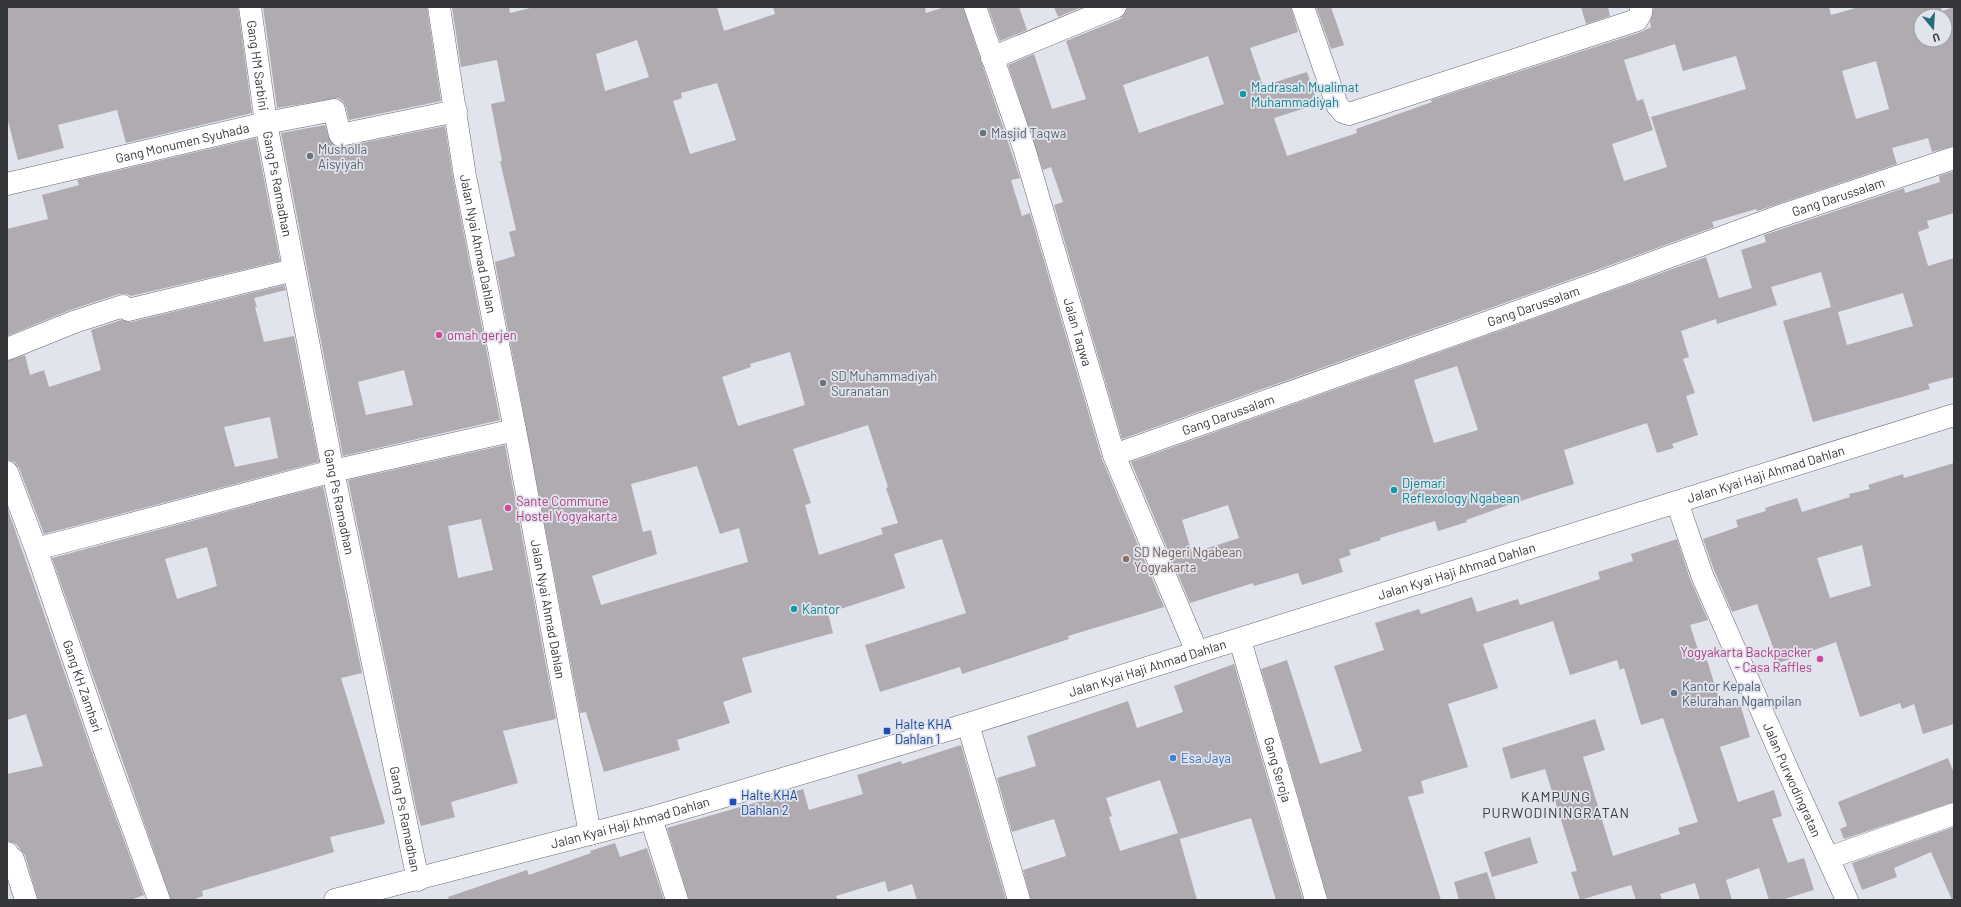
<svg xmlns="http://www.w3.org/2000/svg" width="1961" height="907" font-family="Barlow,sans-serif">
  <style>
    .building { fill: #b0aab1; fill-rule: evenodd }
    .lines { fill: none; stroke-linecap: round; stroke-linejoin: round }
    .street-casing { stroke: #666870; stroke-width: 23 }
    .secondary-casing { stroke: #666870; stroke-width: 23 }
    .primary-casing { stroke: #666870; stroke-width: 23 }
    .street { stroke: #fff; stroke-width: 22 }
    .secondary { stroke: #fff; stroke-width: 22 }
    .primary { stroke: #fff; stroke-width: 22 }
    .culture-dot { fill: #0f9aa8; stroke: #e1e4ed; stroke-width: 1.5 }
    .worship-dot { fill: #6b7280; stroke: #e1e4ed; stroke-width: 1.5 }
    .hotel-dot { fill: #d1479c; stroke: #e1e4ed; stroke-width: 1.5 }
    .education-dot { fill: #8d6e63; stroke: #e1e4ed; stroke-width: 1.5 }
    .service-dot { fill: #5c6f8a; stroke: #e1e4ed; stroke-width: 1.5 }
    .transit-dot { fill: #1a4fb4; stroke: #e1e4ed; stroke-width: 1.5 }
    .shop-dot { fill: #3f7fe0; stroke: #e1e4ed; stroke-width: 1.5 }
    .labels { text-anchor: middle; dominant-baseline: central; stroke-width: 3.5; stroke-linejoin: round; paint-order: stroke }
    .street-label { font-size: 13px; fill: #36373b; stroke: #e1e4ed }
    .culture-label { font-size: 13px; fill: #0d838f; stroke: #e1e4ed; text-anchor: start }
    .worship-label { font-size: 13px; fill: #5b616d; stroke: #e1e4ed; text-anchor: start }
    .hotel-label { font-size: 13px; fill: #b23c85; stroke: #e1e4ed; text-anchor: start }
    .education-label { font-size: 13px; fill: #785e54; stroke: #e1e4ed; text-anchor: start }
    .service-label { font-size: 13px; fill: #4e5e75; stroke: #e1e4ed; text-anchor: start }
    .transit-label { font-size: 13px; fill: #164399; stroke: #e1e4ed; text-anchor: start }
    .shop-label { font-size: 13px; fill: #366cbe; stroke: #e1e4ed; text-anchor: start }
    .neighbourhood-label { font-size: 14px; letter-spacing: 1px; fill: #373a41; stroke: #e1e4ed }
  </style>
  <rect width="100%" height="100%" fill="#e1e4ed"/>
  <!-- building -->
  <g class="building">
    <polygon points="7,7 238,7 252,113 126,143 117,110 58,125 64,148 18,160 7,117"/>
    <polygon points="263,7 427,7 441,101 349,120 346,107 343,101 338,98 277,108"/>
    <path d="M452 7H509L510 13 534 7H717L724 31 775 14 773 7H925L926 13 945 7H963L1020 178 1011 180 1022 216 1030 213 1102 459 1164 607 1068 636 1069 639 962 674 960 667 880 692 865 645 966 613 942 539 894 554 905 588 828 613 833 633 742 658 752 692 723 702 730 723 677 740 680 750 604 772 586 712 580 713 495 262 515 256 509 232 516 230 500 161H502L491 104 505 101 497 60 461 67ZM637 40 649 77 605 91 596 54ZM717 83 736 140 690 154 673 101 682 98 681 93ZM790 352 805 405 738 426 722 377 751 367 750 364ZM868 425 888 487 886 488 898 523 881 528 883 534 819 555 805 505 811 503 793 449ZM697 466 720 534 739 528 748 562 601 605 592 576 657 554 651 530 643 532 631 484Z"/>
    <polygon points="988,7 1019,7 1027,30 1000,41"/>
    <polygon points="1054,7 1082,7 1058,17"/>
    <path d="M1127 7H1291L1298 32 1250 48 1263 86 1307 72 1318 104 1274 118 1287 156 1357 133 1356 129 1432 102 1431 100 1641 32 1651 27 1650 22 1654 7H1829L1831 15 1859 7H1941L1942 11 1954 7V146L1932 152 1928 138 1892 148 1897 164 1757 211 1756 209 1712 222 1714 227 1594 271 1122 439 1054 205 1063 202 1051 167 1043 170 1008 65 1034 54 1052 109 1086 99 1066 41 1120 19 1125 14ZM1921 16H1945V40H1921ZM1675 44 1683 71 1736 56 1746 89 1651 117 1667 167 1624 181 1612 144 1653 130 1643 99 1637 101 1624 60ZM1208 56 1224 104 1139 133 1123 85ZM1876 61 1889 109 1856 119 1842 71Z"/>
    <polygon points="1316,7 1331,7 1344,45 1331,49"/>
    <polygon points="1581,7 1608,7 1610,16 1586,24"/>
    <path d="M325 125 331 143 336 147H342L445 126 453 178 500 420 343 456 281 133ZM404 370 413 405 366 415 358 382Z"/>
    <polygon points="256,138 280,261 131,296 126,294 119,294 70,310 7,336 7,229 48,219 42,195 79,185 77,180"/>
    <path d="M1954 171V213L1927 221 1929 228 1918 232 1928 266 1954 258V377L1928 384 1930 389 1813 422 1783 321 1831 307 1821 272 1771 287 1777 305 1717 324 1716 319 1681 331 1689 357 1683 359 1695 393 1686 396 1698 435 1672 444 1674 448 1657 453 1647 423 1564 450 1574 484 1511 504 1466 520 1467 522 1438 531 1435 521 1380 538 1381 540 1349 550 1351 555 1339 559 1343 572 1302 585 1298 573 1254 586 1253 583 1190 603 1131 462 1706 257 1719 298 1752 288 1741 250 1766 242 1764 235 1904 188 1905 193 1940 182 1939 176ZM1903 293 1913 326 1847 345 1838 312ZM1457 366 1478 430 1434 443 1414 380ZM1228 505 1239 538 1192 553 1182 520Z"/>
    <path d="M284 285 286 290 254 298 257 307H255L264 342 294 336 319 462 44 534 19 468 15 462 7 460V361L25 355 30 375 44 370 49 387 101 370 91 330 121 320 131 322ZM270 417 278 458 235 467 224 427Z"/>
    <path d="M505 445 556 719 503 731 518 783 451 802 455 817 421 826 417 813 348 480ZM481 519 493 570 458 578 448 526Z"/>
    <path d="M1954 463V724L1923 734 1914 704 1902 709 1900 703 1860 717 1836 642 1779 663 1757 604 1732 612 1714 570 1703 539 1738 527 1736 520 1766 511 1765 508 1797 498 1802 512 1850 497 1849 494 1870 489 1868 485 1903 474 1904 478ZM1862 545 1871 586 1830 598 1817 558Z"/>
    <path d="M323 486 362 673 341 678 385 822 384 824 330 837 334 852 202 891 203 896 192 900H171L52 558ZM207 547 217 586 177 599 165 559Z"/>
    <polygon points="7,507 92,752 144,895 130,900 38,900 25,855 16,844 7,841 7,774 43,766 26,714 7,720"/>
    <polygon points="1677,539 1690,579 1708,620 1690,625 1702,662 1707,660 1722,709 1740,704 1750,737 1720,747 1738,802 1774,790 1782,816 1772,819 1788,863 1804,858 1814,890 1781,900 1769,900 1759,868 1726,880 1732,900 1700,900 1695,883 1660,894 1662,900 1636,900 1631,885 1580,900 1571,872 1577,871 1545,769 1511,779 1502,748 1595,719 1605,750 1583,757 1613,856 1680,834 1678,828 1698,822 1663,718 1641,725 1624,668 1620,670 1617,660 1570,675 1553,621 1483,644 1498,688 1448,704 1468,767 1421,781 1424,793 1408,797 1441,900 1328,900 1261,669 1287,660 1320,764 1362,751 1334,666 1384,650 1375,623 1419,609 1421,614 1472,597 1477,612 1518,599 1520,605 1600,579 1598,572 1633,561 1631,554"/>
    <polygon points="1234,664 1303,900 1276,900 1251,818 1180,839 1160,780 1106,798 1112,816 1109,817 1120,851 1178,833 1197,900 1031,900 1023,870 1066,856 1054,819 1012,832 997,778 1036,766 1027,736 1128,701 1137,728 1183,712 1174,686"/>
    <polygon points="961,745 1006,900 917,900 912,884 888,892 885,881 836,896 838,900 689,900 667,828 803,789 809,810 863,794 857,775 901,761 902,764"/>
    <polygon points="1948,758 1954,773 1954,802 1844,839 1840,829 1847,826 1838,802"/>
    <polygon points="1954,827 1954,900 1952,900 1931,852 1894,868 1897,877 1862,890 1852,863"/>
    <polygon points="1530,837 1538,863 1492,877 1484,852"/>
    <polygon points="615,843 620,857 647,848 664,900 449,900 448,897 527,870 529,875 591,853 590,851"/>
    <polygon points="1487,872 1496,900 1459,900 1454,882"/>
  </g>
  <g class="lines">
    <!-- street casing -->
    <g class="street-casing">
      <g id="street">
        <path id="s1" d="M250 7 266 123 333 471 418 880"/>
        <path id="s2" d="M975 7 1024 148 1114 455 1197 652"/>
        <polyline points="1303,7 1337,105 1343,112 1349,114 1637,20 1641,13 1641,7"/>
        <polyline points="992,58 1115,7"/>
        <path id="s3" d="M7 184 266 123 334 110 340 135 456 111"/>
        <polyline points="7,349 74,322 123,306 128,310 294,270"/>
        <path id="s4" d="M1114 455 1598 283 1777 217 1954 158"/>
        <path id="s5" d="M7 472 36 549 104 748 159 900"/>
        <path id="s6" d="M1677 502 1702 575 1789 773 1847 900"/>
        <polyline points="36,549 333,471 515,430"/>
        <path id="s7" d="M1240 640 1316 900"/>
        <polyline points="968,724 1019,900"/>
        <polyline points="651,818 677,900"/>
        <polyline points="7,853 8,857 13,859 26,900"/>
        <polyline points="1828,858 1954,814"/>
      </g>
    </g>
    <!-- secondary casing -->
    <g class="secondary-casing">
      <g id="secondary">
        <path id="s8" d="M439 7 465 176 517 440 590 834"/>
      </g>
    </g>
    <!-- primary casing -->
    <g class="primary-casing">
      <g id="primary">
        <path id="s9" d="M335 900 651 818 968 724 1954 415"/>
      </g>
    </g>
    <!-- street -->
    <use href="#street" class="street"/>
    <!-- secondary -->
    <use href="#secondary" class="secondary"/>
    <!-- primary -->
    <use href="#primary" class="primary"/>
  </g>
  <!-- markers -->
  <g class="culture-dot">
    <circle cx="1243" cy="94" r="4"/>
    <circle cx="1394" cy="490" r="4"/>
    <circle cx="794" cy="609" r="4"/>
  </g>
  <g class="worship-dot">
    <circle cx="983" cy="133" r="4"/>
    <circle cx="310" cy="156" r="4"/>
    <circle cx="823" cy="383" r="4"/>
  </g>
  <g class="hotel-dot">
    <circle cx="439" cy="335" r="4"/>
    <circle cx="508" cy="508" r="4"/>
    <circle cx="1820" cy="659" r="4"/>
  </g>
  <circle class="education-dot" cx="1126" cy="559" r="4"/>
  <circle class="service-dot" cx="1674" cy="693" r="4"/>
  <g class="transit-dot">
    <rect x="883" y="727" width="8" height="8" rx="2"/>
    <rect x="729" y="798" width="8" height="8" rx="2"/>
  </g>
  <circle class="shop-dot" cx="1173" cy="758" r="4"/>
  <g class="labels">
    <!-- street labels -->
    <g class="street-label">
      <text stroke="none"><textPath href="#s1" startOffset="59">Gang HM Sarbini</textPath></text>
      <text stroke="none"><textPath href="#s3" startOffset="180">Gang Monumen Syuhada</textPath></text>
      <text stroke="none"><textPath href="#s1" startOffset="179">Gang Ps Ramadhan</textPath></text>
      <text stroke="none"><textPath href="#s4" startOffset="769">Gang Darussalam</textPath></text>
      <text stroke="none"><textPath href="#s8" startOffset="240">Jalan Nyai Ahmad Dahlan</textPath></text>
      <text stroke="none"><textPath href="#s4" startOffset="445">Gang Darussalam</textPath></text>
      <text stroke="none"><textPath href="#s2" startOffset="341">Jalan Taqwa</textPath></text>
      <text stroke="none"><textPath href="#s4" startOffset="121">Gang Darussalam</textPath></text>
      <text stroke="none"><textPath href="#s9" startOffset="1493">Jalan Kyai Haji Ahmad Dahlan</textPath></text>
      <text stroke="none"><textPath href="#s1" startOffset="503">Gang Ps Ramadhan</textPath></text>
      <text stroke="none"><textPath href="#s9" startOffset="1169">Jalan Kyai Haji Ahmad Dahlan</textPath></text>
      <text stroke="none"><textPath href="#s8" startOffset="612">Jalan Nyai Ahmad Dahlan</textPath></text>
      <text stroke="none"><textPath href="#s9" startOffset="845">Jalan Kyai Haji Ahmad Dahlan</textPath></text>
      <text stroke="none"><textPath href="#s5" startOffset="227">Gang KH Zamhari</textPath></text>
      <text stroke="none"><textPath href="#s7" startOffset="135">Gang Seroja</textPath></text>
      <text stroke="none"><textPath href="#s6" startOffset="301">Jalan Purwodingratan</textPath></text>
      <text stroke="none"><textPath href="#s1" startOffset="827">Gang Ps Ramadhan</textPath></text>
      <text stroke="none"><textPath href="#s9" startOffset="305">Jalan Kyai Haji Ahmad Dahlan</textPath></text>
    </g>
    <!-- culture labels -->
    <g class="culture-label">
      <text x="1251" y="87">Madrasah Mualimat<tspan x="1251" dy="15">Muhammadiyah</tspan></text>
      <text x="1402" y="483">Djemari<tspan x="1402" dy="15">Reflexology Ngabean</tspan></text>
      <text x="802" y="609">Kantor</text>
    </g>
    <!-- worship labels -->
    <g class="worship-label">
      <text x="991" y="133">Masjid Taqwa</text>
      <text x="318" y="149">Musholla<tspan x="318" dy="15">Aisyiyah</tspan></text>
      <text x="831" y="376">SD Muhammadiyah<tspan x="831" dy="15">Suranatan</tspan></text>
    </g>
    <!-- hotel labels -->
    <g class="hotel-label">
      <text x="447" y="335">omah gerjen</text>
      <text x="516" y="501">Sante Commune<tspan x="516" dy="15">Hostel Yogyakarta</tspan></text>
      <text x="1812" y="652" text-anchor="end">Yogyakarta Backpacker<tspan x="1812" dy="15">- Casa Raffles</tspan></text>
    </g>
    <!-- education labels -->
    <g class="education-label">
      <text x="1134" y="552">SD Negeri Ngabean<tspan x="1134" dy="15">Yogyakarta</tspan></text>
    </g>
    <!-- service labels -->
    <g class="service-label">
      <text x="1682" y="686">Kantor Kepala<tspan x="1682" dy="15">Kelurahan Ngampilan</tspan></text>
    </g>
    <!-- transit labels -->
    <g class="transit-label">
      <text x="895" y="724">Halte KHA<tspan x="895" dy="15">Dahlan 1</tspan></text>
      <text x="741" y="795">Halte KHA<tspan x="741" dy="15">Dahlan 2</tspan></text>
    </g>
    <!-- shop labels -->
    <g class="shop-label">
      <text x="1181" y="758">Esa Jaya</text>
    </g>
    <!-- neighbourhood labels -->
    <g class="neighbourhood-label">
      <text x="1556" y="796">KAMPUNG<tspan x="1556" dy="16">PURWODININGRATAN</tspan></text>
    </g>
  </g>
  <!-- border -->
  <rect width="1961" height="907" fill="none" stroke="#36373b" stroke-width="16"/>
  <!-- north arrow -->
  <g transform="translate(1933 28) rotate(162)"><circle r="19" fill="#e1e4ed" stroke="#9d9fa6"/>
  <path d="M0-3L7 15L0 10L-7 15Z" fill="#246b79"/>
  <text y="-6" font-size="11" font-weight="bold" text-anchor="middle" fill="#36373b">U</text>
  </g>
</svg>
